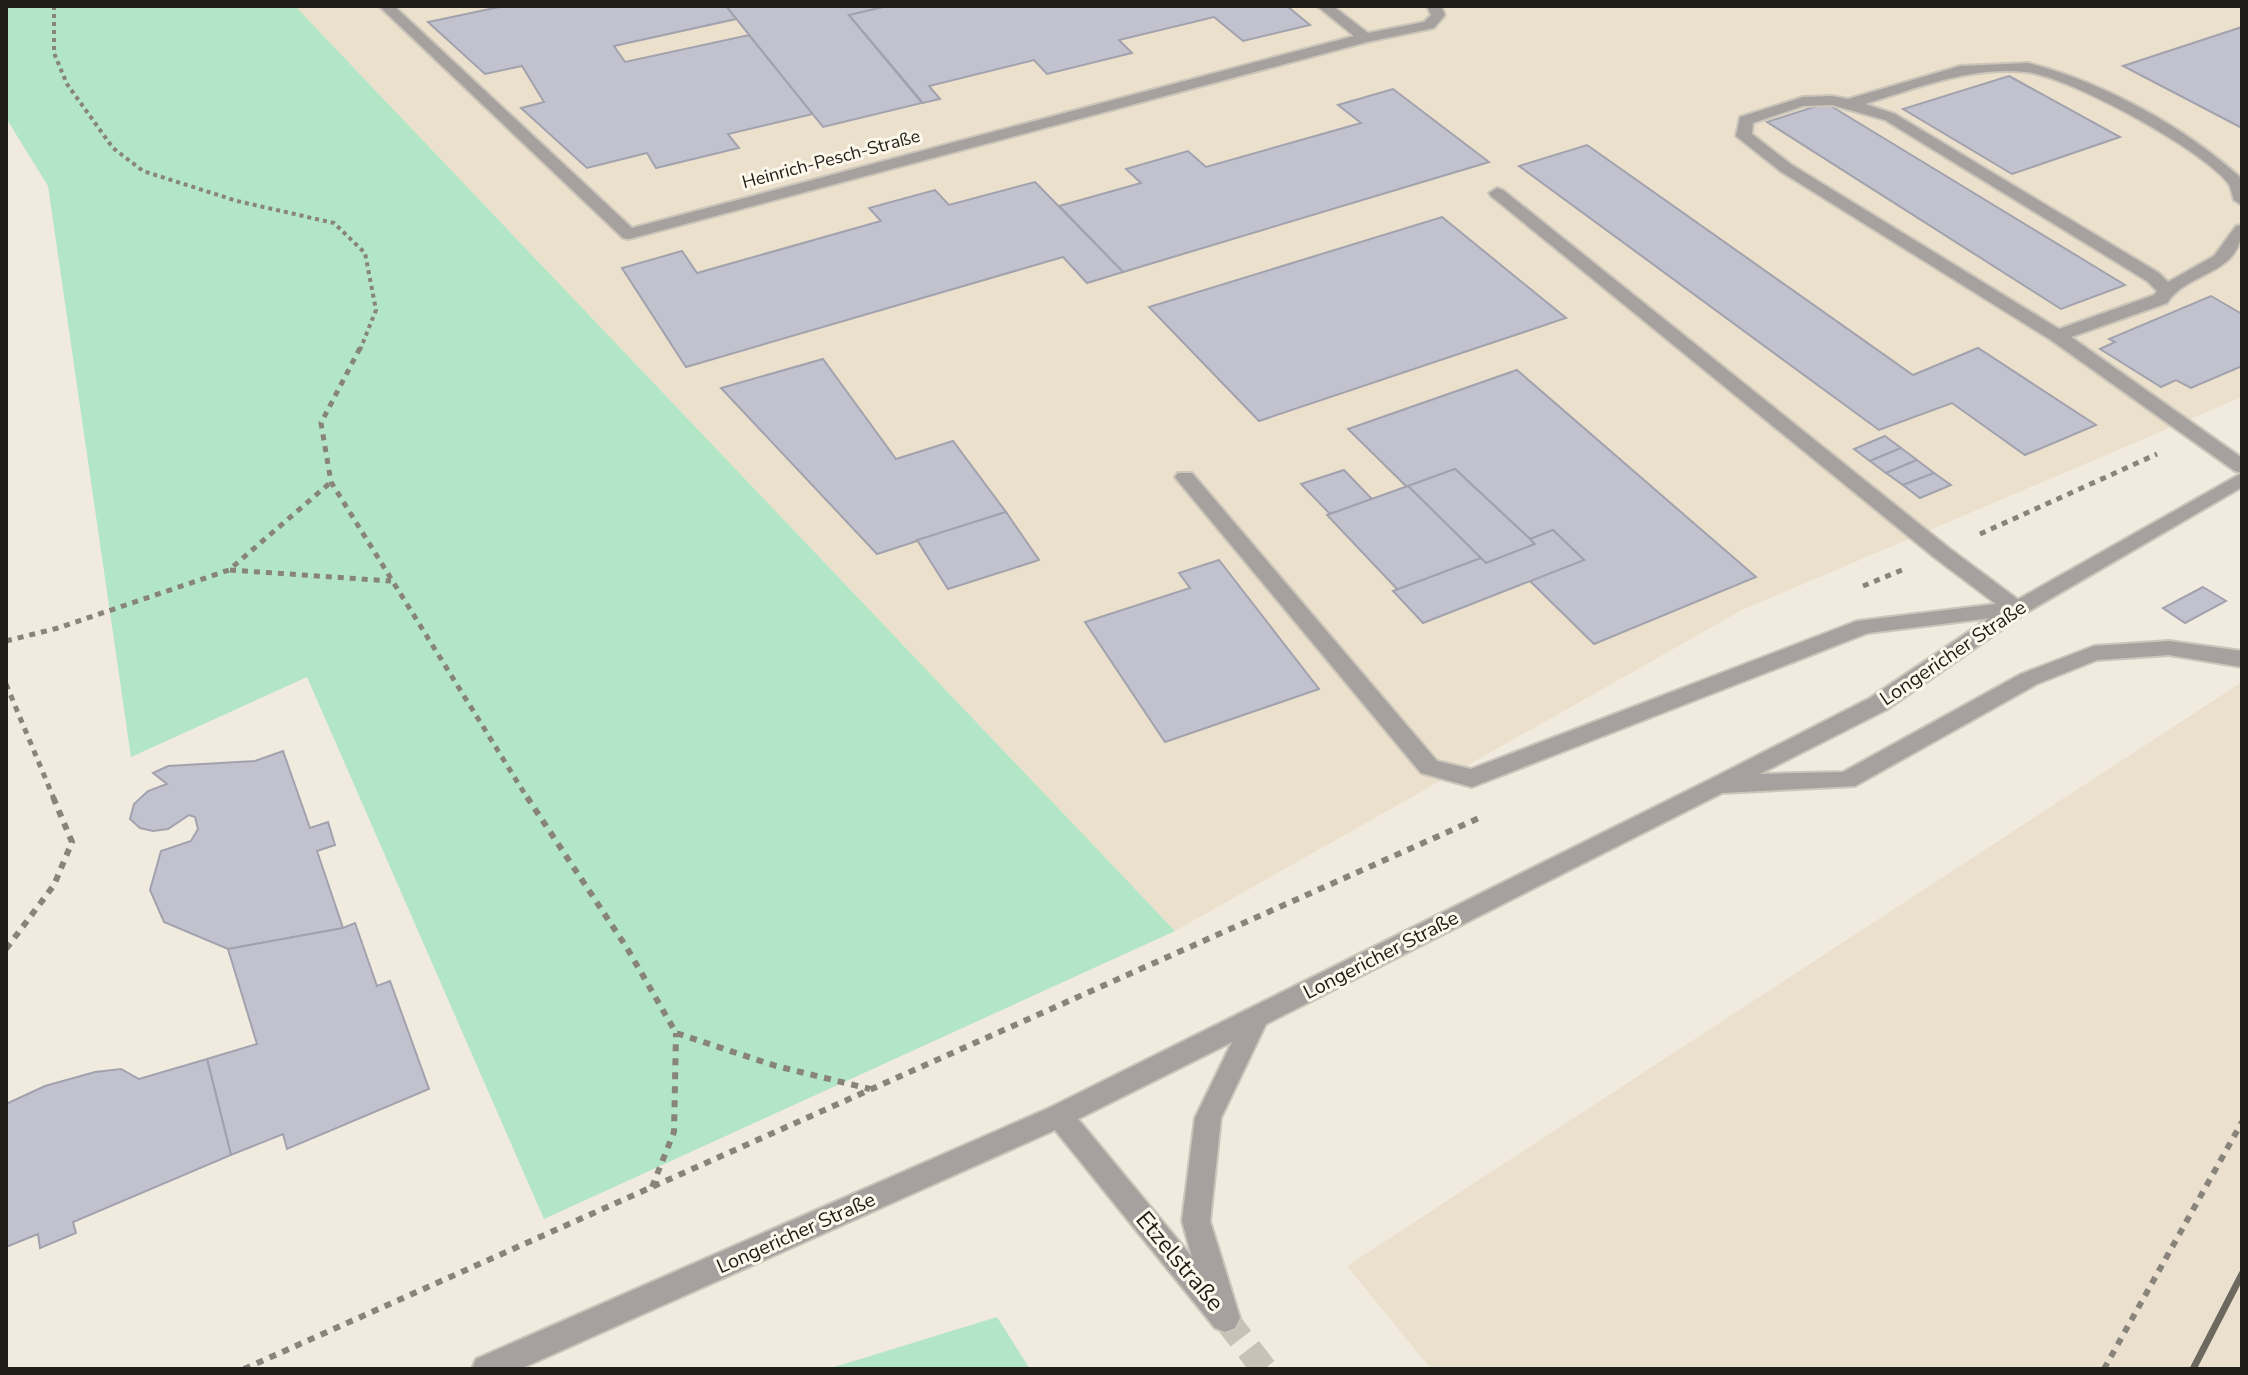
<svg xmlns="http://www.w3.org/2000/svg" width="2248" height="1375" font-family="'Nunito Sans',sans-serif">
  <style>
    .commercial { fill: #ebe0cb }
    .built { fill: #eae0cd }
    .green { fill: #b2e6c7 }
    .building { fill: #c2c2ce; stroke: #a2a2ae; stroke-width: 2 }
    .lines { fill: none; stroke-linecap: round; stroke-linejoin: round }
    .tertiary-tunnel { stroke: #c7c1b6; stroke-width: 26; stroke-dasharray: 26 13; stroke-linecap: butt }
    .service-casing { stroke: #cbc5ba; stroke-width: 4 }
    .minor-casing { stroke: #cbc5ba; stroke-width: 4 }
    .tertiary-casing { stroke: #cbc5ba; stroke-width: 4 }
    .path-far2 { stroke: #88847b; stroke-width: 4; stroke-dasharray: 4 4; stroke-linecap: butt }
    .path-far1 { stroke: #88847b; stroke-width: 5; stroke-dasharray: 6 6; stroke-linecap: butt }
    .path { stroke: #88847b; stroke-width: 6; stroke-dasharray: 7 7; stroke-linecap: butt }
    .service { fill: #a6a09e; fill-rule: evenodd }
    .minor { fill: #a6a09e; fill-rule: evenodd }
    .tertiary { fill: #a6a09e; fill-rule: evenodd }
    .rail { stroke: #6d6961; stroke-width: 7 }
    .labels { text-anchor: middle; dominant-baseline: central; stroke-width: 6; stroke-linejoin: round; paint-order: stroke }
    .far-street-label { font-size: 18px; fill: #1f1d18; stroke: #fef7eb }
    .street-label { font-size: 20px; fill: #1f1d18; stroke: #fef7eb }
    .near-street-label { font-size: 24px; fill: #1f1d18; stroke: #fef7eb }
  </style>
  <rect width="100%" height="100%" fill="#f1eade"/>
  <!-- commercial -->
  <polygon class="commercial" points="295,6 2242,6 2242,397 1742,610 1175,931"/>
  <!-- built -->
  <polygon class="built" points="2242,682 2242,1369 1431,1369 1347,1266"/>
  <!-- green -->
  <g class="green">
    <polygon points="6,6 295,6 1175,931 544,1219 307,677 131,757 48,186 6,118"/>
    <polygon points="997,1317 1030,1369 828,1369"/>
  </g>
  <!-- building -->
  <g class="building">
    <polygon points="504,6 726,6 736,19 614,46 625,62 749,35 813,114 728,134 739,148 656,168 647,153 587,168 521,108 544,102 522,66 485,74 428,22"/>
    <polygon points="726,6 888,6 849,15 922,103 823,127"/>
    <polygon points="888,6 1287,6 1310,25 1243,41 1214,17 1119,40 1132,53 1047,74 1034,60 929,86 940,99 923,103 849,15"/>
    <polygon points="2242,27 2242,128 2123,66"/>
    <polygon points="2009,76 2120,137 2012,174 1903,109"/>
    <polygon points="1393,89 1489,162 1123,272 1059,206 1141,183 1126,169 1188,151 1206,167 1361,123 1338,105"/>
    <polygon points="1826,103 2125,285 2061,309 1767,122"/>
    <polygon points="1587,145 1913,375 1978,348 2096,425 2025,455 1952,403 1879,430 1519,166"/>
    <polygon points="1035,182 1123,272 1087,283 1063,257 686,367 622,268 682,251 697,273 881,221 869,208 935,190 949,205"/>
    <polygon points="1442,217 1566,318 1259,421 1149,307"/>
    <polygon points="2211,296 2242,314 2242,366 2191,388 2176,380 2161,387 2100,349 2115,342 2109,339"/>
    <polygon points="823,359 896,459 953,441 1006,512 877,554 721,388"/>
    <polygon points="1517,370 1756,577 1594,644 1530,581 1584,560 1553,530 1530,539 1455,469 1407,487 1348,429"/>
    <polygon points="1885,436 1901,448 1870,461 1854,449"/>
    <polygon points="1901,448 1917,460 1886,473 1870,461"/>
    <polygon points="1917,460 1934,473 1903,485 1886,473"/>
    <polygon points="1455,469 1530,539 1535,544 1486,563 1408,486"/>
    <polygon points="1344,470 1372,499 1330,514 1301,484"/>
    <polygon points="1934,473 1951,485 1920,498 1903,485"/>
    <polygon points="1408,486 1481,558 1398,590 1327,515"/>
    <polygon points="1006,512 1039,560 948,589 917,540"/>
    <polygon points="1553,530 1584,560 1423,623 1393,591 1481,558 1486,563 1535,544 1530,539"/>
    <polygon points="1219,560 1319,689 1165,742 1085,622 1190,588 1179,573"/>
    <polygon points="2203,587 2226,601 2185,623 2163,608"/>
    <polygon points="283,751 310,828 328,822 335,845 317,851 343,928 228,949 164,922 150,890 161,851 191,841 198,829 195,817 189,815 168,829 153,831 140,828 130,819 134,804 148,791 167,784 153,773 168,766 255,761"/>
    <polygon points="355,923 377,986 390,981 429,1089 287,1149 283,1134 231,1155 207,1059 257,1044 228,949 343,928"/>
    <polygon points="207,1059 231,1155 73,1222 76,1233 40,1248 38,1234 6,1247 6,1104 45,1086 95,1072 121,1069 139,1079"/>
  </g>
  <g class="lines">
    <!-- tertiary-tunnel -->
    <polyline class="tertiary-tunnel" points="1225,1318 1264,1369"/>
    <!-- service casing -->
    <g class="service-casing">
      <g id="service">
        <path d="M2028 63C2103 82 2185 127 2242 179V205L2234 200C2232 195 2231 187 2228 183 2202 149 2068 76 2026 72 1971 66 1917 88 1865 104L1895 114 2159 273 2168 282 2214 256 2236 226 2242 225C2242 277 2189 269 2167 303L2071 337 2242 458V473L2235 471 2051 340 1780 171 1736 136 1740 117 1803 97 1832 96 1848 99 1960 66ZM1832 105 1885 120 2147 281 2157 291 2154 295 2059 329 1792 165 1752 134 1753 123 1803 106Z"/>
        <polygon points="1497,188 1503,190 1949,548 2024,604 2028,609 2024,614 1868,633 1472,787 1421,773 1178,481 1175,477 1178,473 1192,473 1437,761 1471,769 1857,621 1996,604 1935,558 1491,196 1489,193"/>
        <polygon points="2169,641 2242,651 2242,667 2169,655 2097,660 2037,684 1855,786 1721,793 1713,790 1709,784 1713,778 1721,775 1843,772 2021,674 2094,646"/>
      </g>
    </g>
    <!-- minor casing -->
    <g class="minor-casing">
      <polygon id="minor" points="379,6 394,6 632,228 1354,36 1317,6 1333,6 1368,33 1424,22 1431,15 1427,6 1441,6 1445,15 1434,28 1367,42 629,239 623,238"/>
    </g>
    <!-- tertiary casing -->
    <g class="tertiary-casing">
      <path id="tertiary" d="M2242 473V487L2024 614 1886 710 1266 1024 1221 1118 1210 1221 1240 1318 1235 1328 1225 1332 1215 1328 1055 1130 520 1369H472L476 1359 1049 1108 1713 778 1870 698 2010 604ZM1232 1042 1195 1118 1182 1221 1192 1257 1078 1119Z"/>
    </g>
    <!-- path-far2 -->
    <polyline class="path-far2" points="54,6 54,53 67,84 113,148 143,171 237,201 334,223 365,253 376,310 360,350"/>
    <!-- path-far1 -->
    <g class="path-far1">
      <polyline points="360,348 321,423 331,482 528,799"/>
      <polyline points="1980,534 2157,454"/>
      <polyline points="230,570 391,581"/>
      <polyline points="1863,586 1902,570"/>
      <polyline points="6,641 58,628 229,570 331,482"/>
      <polyline points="6,684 54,799"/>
    </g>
    <!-- path -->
    <g class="path">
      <polyline points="527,797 627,948 676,1033 776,1066 870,1089"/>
      <polyline points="6,949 54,885 72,842 53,797"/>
      <polyline points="652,1187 674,1132 676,1033"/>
      <polyline points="244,1369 1479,818"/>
      <polyline points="2104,1369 2242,1122"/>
    </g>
    <!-- service -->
    <use href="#service" class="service"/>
    <!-- minor -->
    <use href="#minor" class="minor"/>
    <!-- tertiary -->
    <use href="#tertiary" class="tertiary"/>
    <!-- rail -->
    <polyline class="rail" points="2193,1369 2242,1274"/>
  </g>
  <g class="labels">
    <!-- far-street labels -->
    <g class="far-street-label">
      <text transform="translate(831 159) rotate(-15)">Heinrich-Pesch-Straße</text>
    </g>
    <!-- street labels -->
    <g class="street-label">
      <text transform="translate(1953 653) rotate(-34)">Longericher Straße</text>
      <text transform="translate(1381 955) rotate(-27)">Longericher Straße</text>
      <text transform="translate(796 1233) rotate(-24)">Longericher Straße</text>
    </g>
    <!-- near-street labels -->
    <g class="near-street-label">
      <text transform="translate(1180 1261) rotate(50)">Etzelstraße</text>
    </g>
  </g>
  <!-- border -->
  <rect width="2248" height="1375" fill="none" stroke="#1f1d18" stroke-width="16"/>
</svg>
